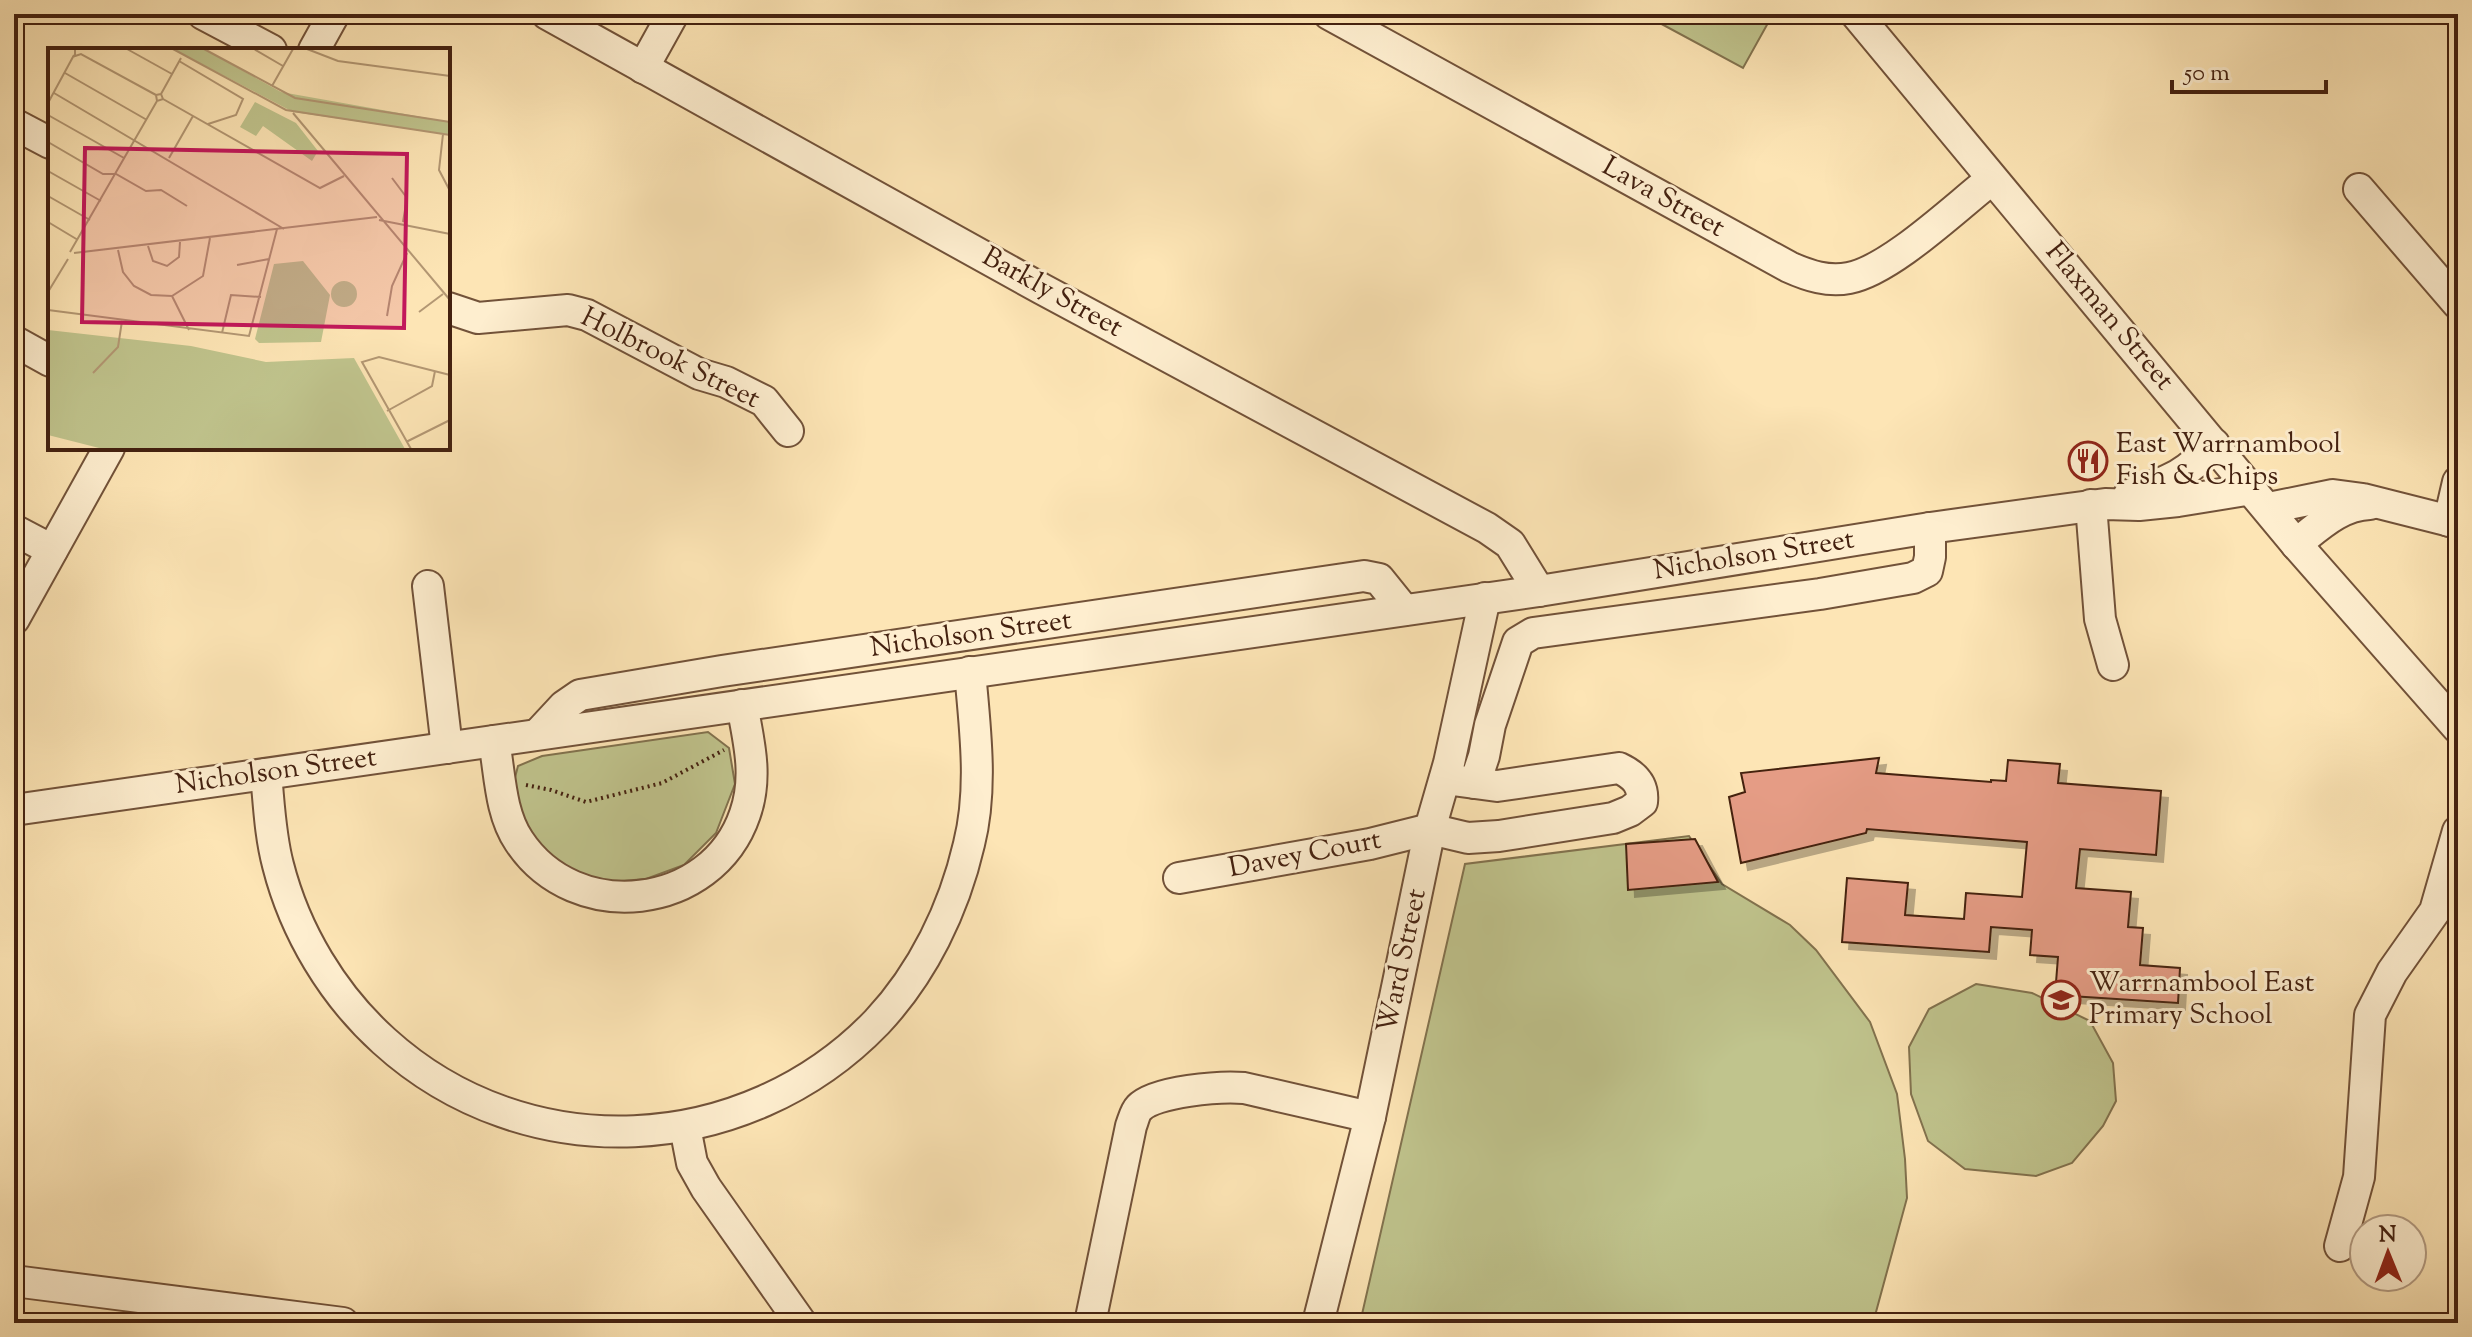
<svg xmlns="http://www.w3.org/2000/svg" width="2472" height="1337" font-family="'Sorts Mill Goudy',serif">
  <style>
    .green { fill: #c0c48d; stroke: #82724e; stroke-width: 2 }
    .building { fill: #e59c85; stroke: #442110; stroke-width: 2; filter: url(#shadow) }
    .lines { fill: none; stroke-linecap: round; stroke-linejoin: round }
    .minor-casing { stroke: #725239; stroke-width: 34 }
    .path { stroke: #442110; stroke-width: 4; stroke-dasharray: 2 4; stroke-linecap: butt }
    .minor { stroke: #feeecf; stroke-width: 30 }
    .labels { text-anchor: middle; dominant-baseline: central; stroke-width: 6; stroke-linejoin: round; paint-order: stroke }
    .street-label { font-size: 28px; fill: #442110; stroke: #feeecf }
    .poi-label { font-size: 28px; fill: #442110; stroke: #feeecf; text-anchor: start }
    .inset-road { fill: none; stroke: #b39773; stroke-width: 2 }
    .view { fill: #c2185b; fill-opacity: 0.15; stroke: #c2185b; stroke-width: 4 }
    .inset-edge { fill: none; stroke: #442110; stroke-width: 4 }
  </style>
  <defs>
    <filter id="shadow"><feDropShadow dx="7" dy="7" stdDeviation="0" flood-color="#0004"/></filter>
  </defs>
  <rect width="100%" height="100%" fill="#fde5b5"/>
  <filter id="stains"><feTurbulence type="fractalNoise" baseFrequency=".0025" numOctaves="4"/><feColorMatrix values="0 0 0 0 .2 0 0 0 0 .09 0 0 0 0 .02 0 0 0 .5 -.17"/></filter>
  <radialGradient id="worn" r=".72"><stop offset=".6" stop-color="#630" stop-opacity="0"/><stop offset="1" stop-color="#630" stop-opacity=".3"/></radialGradient>
  <!-- green -->
  <g class="green">
    <polygon points="1643,14 1773,14 1743,68"/>
    <polygon points="708,732 729,748 735,784 716,833 684,865 646,879 610,882 578,876 543,852 521,818 512,789 518,766 542,756"/>
    <polygon points="1689,836 1722,884 1790,925 1816,950 1870,1022 1897,1094 1905,1159 1907,1198 1873,1323 1360,1323 1465,864"/>
    <polygon points="1976,984 2032,993 2090,1021 2113,1063 2116,1101 2103,1126 2072,1163 2036,1176 1965,1169 1928,1141 1911,1094 1909,1047 1929,1009"/>
  </g>
  <!-- building -->
  <g class="building">
    <polygon points="1879,758 1876,773 1991,782 1991,780 2006,781 2008,760 2060,764 2058,783 2161,791 2156,855 2080,849 2076,888 2131,892 2128,927 2143,928 2140,965 2180,968 2178,1003 2055,995 2058,957 2030,955 2032,930 1991,927 1989,952 1842,942 1847,878 1908,883 1905,915 1964,919 1966,893 2022,897 2027,842 1867,829 1866,833 1741,863 1729,797 1745,792 1741,773"/>
    <polygon points="1695,839 1718,882 1628,890 1626,844"/>
  </g>
  <g class="lines">
    <!-- minor casing -->
    <g class="minor-casing">
      <g id="minor">
        <polyline points="203,14 271,50"/>
        <polyline points="547,14 1042,289 1487,528 1510,544 1539,591"/>
        <path d="M1329 14 1789 267C1809 276 1828 282 1849 278 1891 270 1957 206 1992 179"/>
        <polyline points="1856,14 2296,544 2458,728"/>
        <polyline points="314,50 334,14"/>
        <polyline points="643,68 673,14"/>
        <polyline points="14,124 50,143"/>
        <polyline points="2359,189 2458,304"/>
        <polyline points="448,308 478,318 568,310 587,315 699,374 726,382 764,401 788,431"/>
        <polyline points="14,341 50,361"/>
        <path d="M2129 495C2168 481 2186 476 2214 444"/>
        <polyline points="2091,505 2100,619 2113,665"/>
        <polyline points="2269,508 2333,495 2363,499 2458,523"/>
        <polyline points="2449,521 2458,482"/>
        <polyline points="14,530 52,550"/>
        <path d="M2296 544C2319 526 2340 505 2370 504"/>
        <polyline points="428,586 447,748"/>
        <polyline points="14,619 109,448"/>
        <polyline points="538,734 564,706 580,695 722,671 1364,576 1379,579 1404,610"/>
        <path d="M494 741C500 774 500 813 519 841 575 926 712 911 745 814 758 777 749 742 742 705"/>
        <path d="M266 774C269 804 270 835 278 865 295 932 333 995 384 1041 526 1170 745 1159 877 1022 923 973 954 909 969 844 983 789 975 728 970 672"/>
        <polyline points="1475,783 1484,756 1490,725 1518,642 1533,633 1820,594 1913,578 1927,571 1930,557 1930,528"/>
        <polyline points="14,810 1539,591 1930,528 2105,504 2139,505 2178,501 2252,489"/>
        <path d="M1179 878 1370 844 1430 829 1468 838 1499 836 1613 818 1630 811 1642 802C1644 784 1634 775 1619 768L1497 786 1445 779"/>
        <polyline points="685,1127 692,1163 706,1188 801,1323"/>
        <polyline points="2340,1246 2359,1177 2370,1015 2392,972 2435,911 2458,831"/>
        <polyline points="14,1281 343,1323"/>
        <path d="M1090 1323 1131 1126C1133 1121 1135 1112 1139 1108 1155 1091 1221 1086 1244 1088L1370 1117"/>
        <polyline points="1318,1323 1370,1117 1430,829 1449,763 1485,598"/>
      </g>
    </g>
    <!-- path -->
    <polyline class="path" points="526,785 551,790 586,802 662,783 724,750"/>
    <!-- minor -->
    <use href="#minor" class="minor"/>
  </g>
  <!-- icons -->
  <defs>
    <g id="restaurant-ring" transform="scale(2)"><circle r="9.5" fill="#feeecf" stroke="#8f2418" stroke-width="1.5"/><path d="M-5-6h1v4h1v-4h1v4h1v-4h1v5L-1.5 .5V6h-2V.5L-5-1ZM5-6V6H3V1.5H1.5Q1.5-4 5-6Z" fill="#8f2418"/></g>
    <g id="school-ring" transform="scale(2)"><circle r="9.5" fill="#feeecf" stroke="#8f2418" stroke-width="1.5"/><path d="M0-5L7-2L0 1L-7-2ZM-4 1L0 2.5L4 1V4Q0 6-4 4Z" fill="#8f2418"/></g>
  </defs>
  <g fill-rule="evenodd">
    <use href="#restaurant-ring" x="2088" y="461"/>
    <use href="#school-ring" x="2061" y="1000"/>
  </g>
  <g class="labels">
    <!-- street labels -->
    <g class="street-label">
      <text transform="translate(1663 198) rotate(29)">Lava Street</text>
      <text transform="translate(1052 293) rotate(29)">Barkly Street</text>
      <text transform="translate(2109 317) rotate(50)">Flaxman Street</text>
      <text transform="translate(670 359) rotate(26)">Holbrook Street</text>
      <text transform="translate(1754 556) rotate(-9)">Nicholson Street</text>
      <text transform="translate(971 635) rotate(-8)">Nicholson Street</text>
      <text transform="translate(276 772) rotate(-8)">Nicholson Street</text>
      <text transform="translate(1305 855) rotate(-11)">Davey Court</text>
      <text transform="translate(1403 961) rotate(-78)">Ward Street</text>
    </g>
    <!-- poi labels -->
    <g class="poi-label">
      <text x="2116" y="445">East Warrnambool<tspan x="2116" dy="32">Fish &amp; Chips</tspan></text>
      <text x="2089" y="984">Warrnambool East<tspan x="2089" dy="32">Primary School</tspan></text>
    </g>
  </g>
  <!-- overview -->
  <g transform="translate(48 48)">
    <rect width="402" height="402" fill="#fde5b5"/>
    <path d="M125 1H156L233 44 402 74V87L245 64ZM207 54 248 75 270 103 264 113 215 78 208 88 192 79ZM255 213 282 247 273 294 211 295 207 291 226 216ZM283 246a13 13 0 1 1 26 0a13 13 0 1 1-26 0ZM0 282 143 298 218 314 306 310 357 401H55L0 387Z" fill="#c0c48d"/>
    <path class="inset-road" d="M27 1V8L33 6 108 47M79 1 124 26M125 1 238 62 402 87M156 1 247 50 402 74M206 1 235 18M259 1 290 13 402 28M131 13 195 51 188 67 160 76M17 25 99 72M224 38 245 1M6 45 236 181M113 46 133 10M115 51 113 46 108 47 109 53 115 51 272 140 296 128M0 55 26 7M245 65 402 252M0 67 76 110M395 86 391 122 402 143M0 94 55 126H68L98 143 113 142 139 158M121 110 145 68M0 123 53 153M344 130 359 150 355 174M0 148 42 172M331 172 402 186M0 174 30 192M100 198 105 213 119 218 131 209 132 194M70 202 75 224 86 238 103 247 124 248 155 228 162 190M22 204 109 53M26 205 329 169M189 217 221 211M0 244 20 211M124 248 141 282M0 262 201 288 229 181M371 264 395 246M339 268 344 238 359 205M174 285 183 247 213 249M45 325 70 299 74 273M339 363 384 338 387 323M358 394 402 372M363 401 314 314 331 309 402 327"/>
    <path class="view" d="M37 100 359 106 356 280 34 274Z"/>
    <rect width="402" height="402" class="inset-edge"/>
  </g>
  <!-- margin -->
  <rect width="2472" height="1337" fill="none" stroke="#fde5b5" stroke-width="48"/>
  <rect x="16" y="16" width="2440" height="1305" fill="none" stroke="#442110" stroke-width="4"/>
  <rect x="24" y="24" width="2424" height="1289" fill="none" stroke="#442110" stroke-width="2"/>
  <!-- north arrow -->
  <g transform="translate(2388 1253) rotate(359)"><circle r="38" fill="#feeecf" stroke="#b49c83" stroke-width="2"/>
  <path d="M0-6L14 30L0 20L-14 30Z" fill="#8f2418"/>
  <text y="-12" font-size="22" font-weight="bold" text-anchor="middle" fill="#442110">N</text>
  </g>
  <!-- scale -->
  <path d="M2172 80v12h154v-12" fill="none" stroke="#442110" stroke-width="4"/>
  <text x="2184" y="80" font-size="24" fill="#442110" stroke="#feeecf" stroke-width="6" paint-order="stroke">50 m</text>
  <rect width="100%" height="100%" filter="url(#stains)"/>
  <rect width="100%" height="100%" fill="url(#worn)"/>
</svg>
